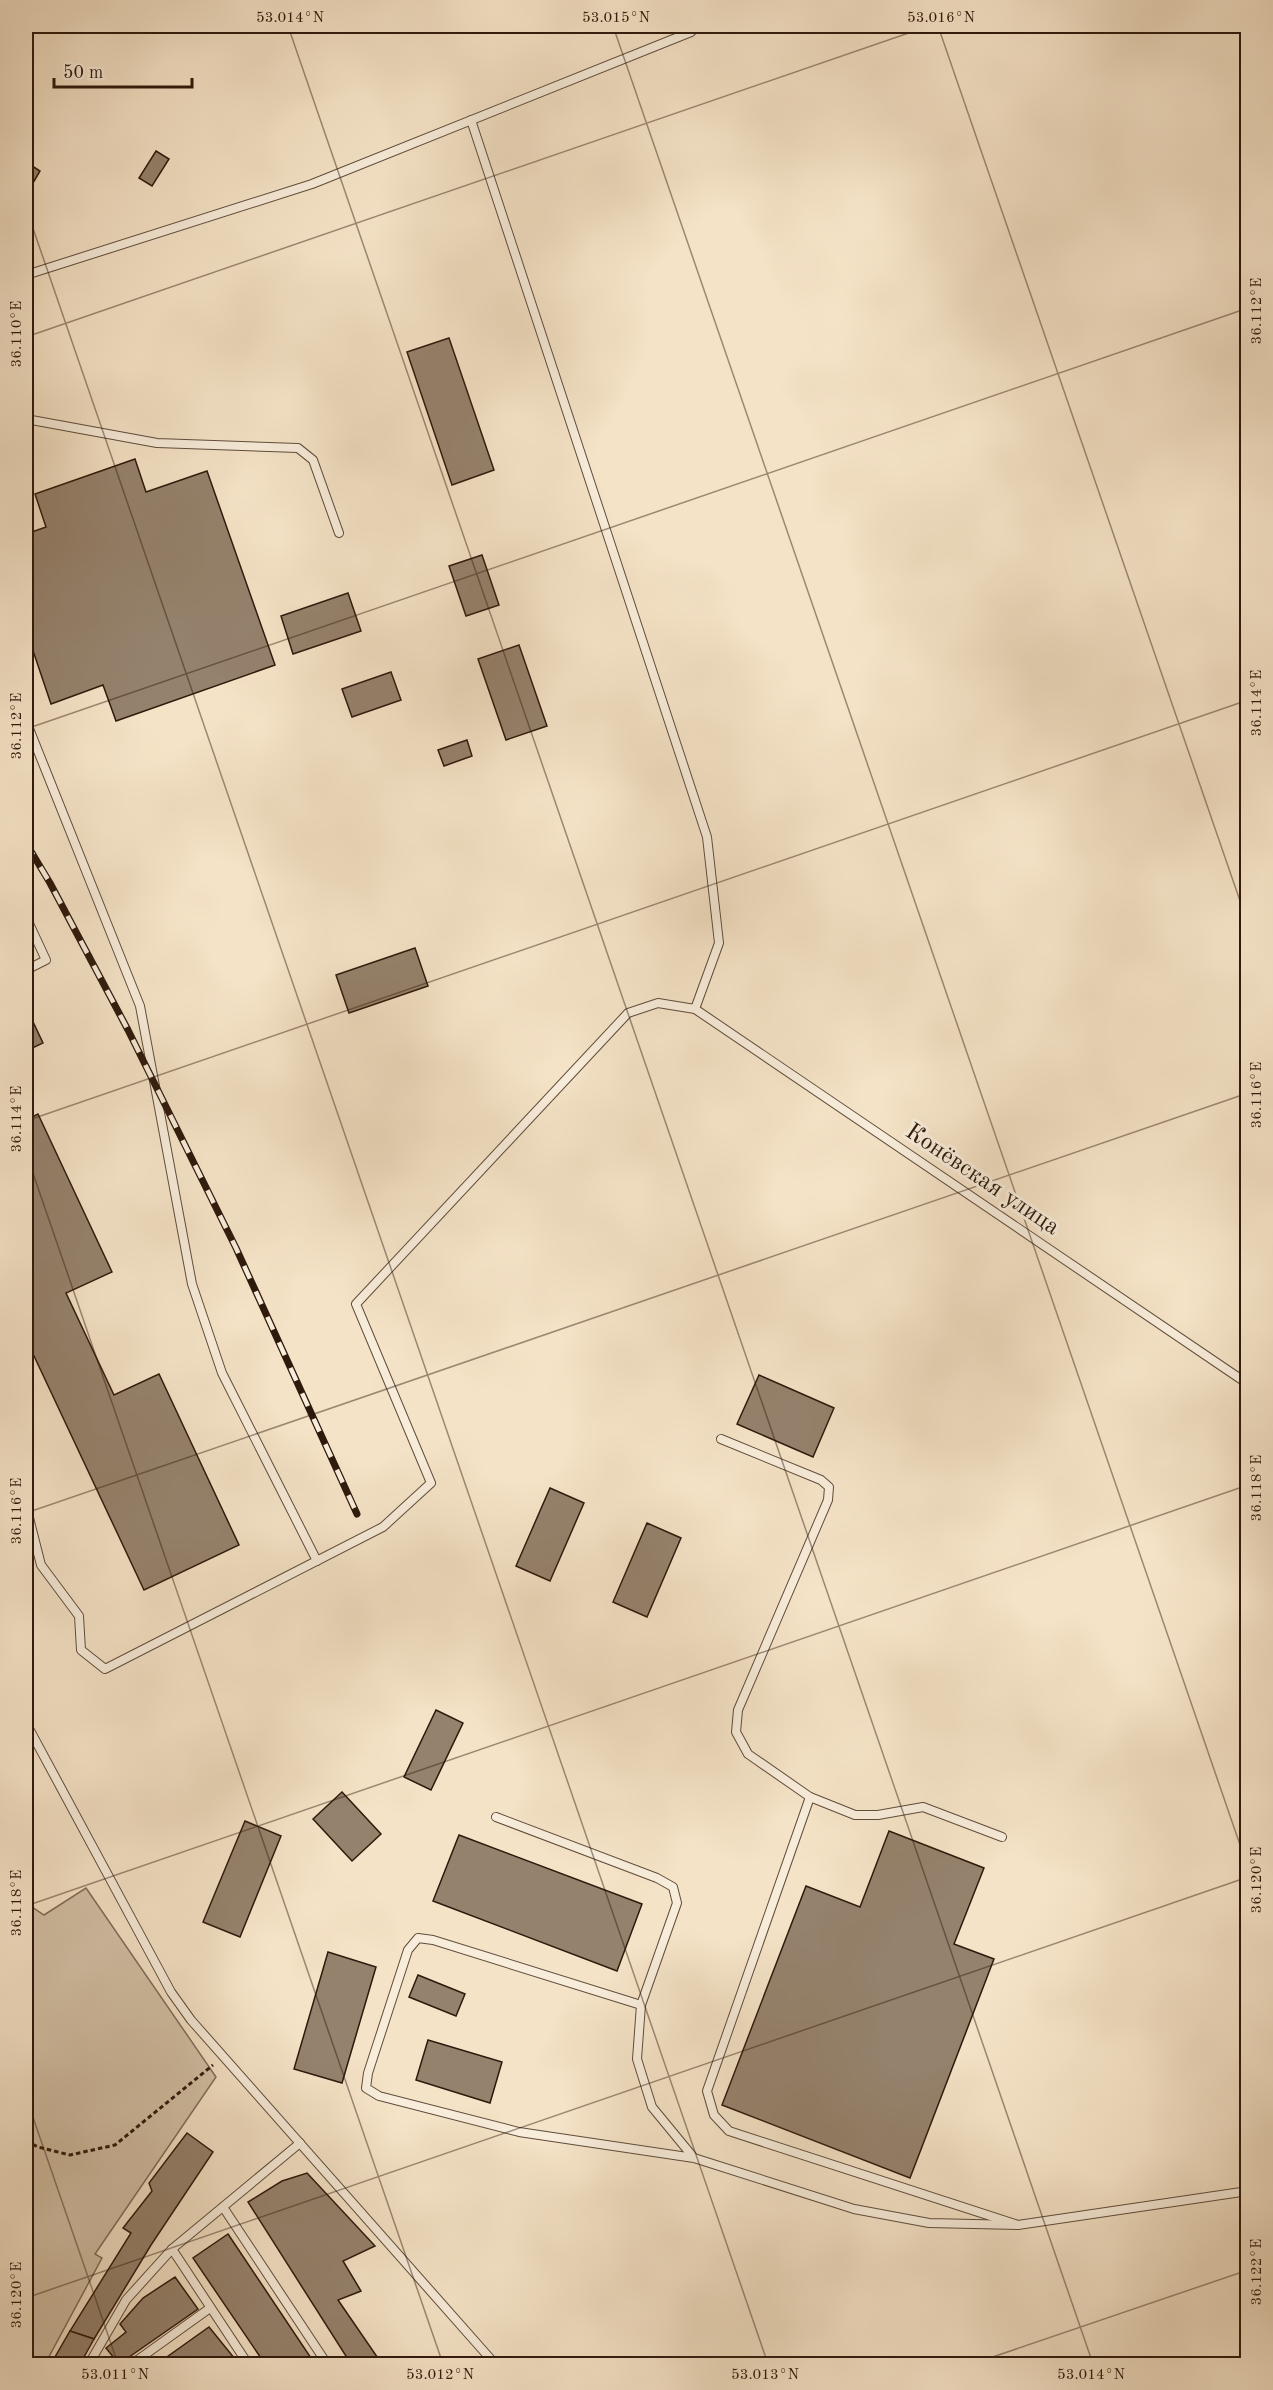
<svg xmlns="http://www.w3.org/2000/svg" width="1273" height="2390" font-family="'Old Standard TT',serif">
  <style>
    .green { fill: #d3c1a7; stroke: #806d5a; stroke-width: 1.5 }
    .building { fill: #95826d; stroke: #2e190c; stroke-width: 1.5 }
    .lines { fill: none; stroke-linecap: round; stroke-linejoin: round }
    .lane-casing { stroke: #604c3b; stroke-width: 10 }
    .path { stroke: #2e190c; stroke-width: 3; stroke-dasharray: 4.5 3; stroke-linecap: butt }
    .lane { stroke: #f8eddb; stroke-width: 8 }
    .rail-casing { stroke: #2e190c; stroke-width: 7 }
    .rail { stroke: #f8eddb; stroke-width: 4.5; stroke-dasharray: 14; stroke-linecap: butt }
    .ticks { fill: none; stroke: #2e190c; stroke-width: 1.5; stroke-opacity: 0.45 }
    .labels { text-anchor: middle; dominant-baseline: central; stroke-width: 6; stroke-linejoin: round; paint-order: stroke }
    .street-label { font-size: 24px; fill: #2e190c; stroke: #f8eddb }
    .neatline { fill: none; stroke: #2e190c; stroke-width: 2 }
    .ticks-label { font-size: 15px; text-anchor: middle; fill: #2e190c }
  </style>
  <rect width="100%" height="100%" fill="#f5e3c7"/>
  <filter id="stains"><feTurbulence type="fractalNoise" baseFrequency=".00333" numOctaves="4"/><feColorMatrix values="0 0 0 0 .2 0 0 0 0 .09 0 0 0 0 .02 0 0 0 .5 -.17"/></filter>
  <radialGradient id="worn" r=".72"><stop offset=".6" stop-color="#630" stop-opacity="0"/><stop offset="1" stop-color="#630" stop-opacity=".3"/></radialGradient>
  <!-- green -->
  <polygon class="green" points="86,1888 216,2077 95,2254 102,2258 45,2364 26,2364 26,1903 44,1915"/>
  <!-- building -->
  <g class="building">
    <polygon points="156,151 169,159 152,186 139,178"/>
    <polygon points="26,162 40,171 26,195"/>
    <polygon points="449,338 494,470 452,485 407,352"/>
    <polygon points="135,459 146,492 207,471 275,665 116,721 103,685 51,704 26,630 26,534 46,527 35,494"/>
    <polygon points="482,555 499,605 466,616 449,566"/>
    <polygon points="348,593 361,631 293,654 281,616"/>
    <polygon points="519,645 547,726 506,740 478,659"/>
    <polygon points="391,672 401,700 352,717 342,689"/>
    <polygon points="467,740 472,756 444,766 438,750"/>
    <polygon points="415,948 428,986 349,1013 336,975"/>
    <polygon points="26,1007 43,1043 26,1051"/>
    <polygon points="38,1114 112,1272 66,1293 114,1395 159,1374 239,1545 144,1590 34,1356 26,1360 26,1120"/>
    <polygon points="759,1375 834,1408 813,1457 737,1424"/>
    <polygon points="550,1488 584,1503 550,1581 516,1566"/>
    <polygon points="647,1523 681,1538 647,1617 613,1602"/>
    <polygon points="436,1710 463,1723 431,1790 404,1777"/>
    <polygon points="342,1792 381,1834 352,1861 313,1819"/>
    <polygon points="245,1821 281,1836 240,1937 203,1922"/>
    <polygon points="889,1831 984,1868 954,1944 994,1959 910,2178 722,2105 806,1886 860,1907"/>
    <polygon points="459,1835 642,1904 617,1971 433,1901"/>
    <polygon points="328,1952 376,1967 342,2083 294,2069"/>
    <polygon points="418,1975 465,1994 456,2016 409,1997"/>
    <polygon points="428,2040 502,2062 490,2103 416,2080"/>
    <polygon points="187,2133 213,2152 151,2245 94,2339 70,2331 131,2233 123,2228 152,2191 149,2183"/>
    <polygon points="307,2173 375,2246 343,2261 361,2291 338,2300 382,2364 351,2364 248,2202 282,2181"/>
    <polygon points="228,2234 315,2364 265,2364 193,2258"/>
    <polygon points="175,2277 198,2309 119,2364 106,2348 126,2332 120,2324 143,2298"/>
    <polygon points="209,2327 235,2359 226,2364 157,2364"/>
    <polygon points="70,2331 94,2339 80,2364 51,2364"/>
  </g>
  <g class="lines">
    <!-- lane casing -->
    <g class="lane-casing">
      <g id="lane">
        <polyline points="471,120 707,837 719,943 695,1009"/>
        <polyline points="26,275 312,184 691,32 697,26"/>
        <polyline points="26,419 157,443 298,448 313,460 339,533"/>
        <polyline points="26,721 140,1006 192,1284 222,1373 317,1561"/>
        <polyline points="26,917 46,960 26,970"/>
        <polyline points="721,1439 821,1480 829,1487 828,1500 738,1710 736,1732 748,1754 810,1797"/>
        <polyline points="26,1506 41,1565 79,1616 81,1650 105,1669 383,1527 431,1483 356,1304 628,1013 658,1003 695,1009 1248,1384"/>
        <polyline points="26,1723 171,1992 191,2020 495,2364"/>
        <polyline points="496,1817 657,1878 673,1887 677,1903 641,2005"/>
        <polyline points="1002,1837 923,1807 878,1815 855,1815 810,1797 707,2091 714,2115 729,2131 1018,2225 1248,2191"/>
        <polyline points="694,2158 652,2107 637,2059 641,2005 433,1940 418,1938 408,1950 368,2073 366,2088 379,2096 519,2132 694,2158 854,2209 929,2223 1018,2225"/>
        <polyline points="223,2207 327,2364"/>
        <polyline points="172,2249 248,2364"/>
        <polyline points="89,2364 126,2300 172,2249 300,2143"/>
        <polyline points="132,2364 210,2308"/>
      </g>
    </g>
    <!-- path -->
    <polyline class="path" points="26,2141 38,2147 70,2155 115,2145 213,2065"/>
    <!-- lane -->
    <use href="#lane" class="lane"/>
    <!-- rail casing -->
    <g class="rail-casing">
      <polyline id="rail" points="26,843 50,883 128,1030 236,1248 357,1514"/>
    </g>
    <!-- rail -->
    <use href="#rail" class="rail"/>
  </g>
  <!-- ticks -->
  <path class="ticks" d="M288 26 1093 2364M613 26 1248 1868M938 26 1248 924M26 208 768 2364M26 337 929 26M26 729 1248 308M26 1121 1248 700M26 1153 443 2364M26 1513 1248 1093M26 1906 1248 1485M26 2097 118 2364M26 2298 1248 1877M972 2364 1248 2270"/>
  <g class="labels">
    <!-- street labels -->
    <g class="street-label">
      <text transform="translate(982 1180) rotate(34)">Конёвская улица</text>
    </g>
  </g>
  <!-- margin -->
  <rect width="1273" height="2390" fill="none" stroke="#f5e3c7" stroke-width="66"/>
  <!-- scale -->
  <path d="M54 78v9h138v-9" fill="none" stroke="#2e190c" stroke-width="3"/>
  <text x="63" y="78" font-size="18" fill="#2e190c" stroke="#f8eddb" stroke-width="4.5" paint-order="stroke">50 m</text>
  <rect x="33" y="33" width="1207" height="2324" class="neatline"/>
  <g class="ticks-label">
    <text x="290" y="22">53.014°N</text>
    <text x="616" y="22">53.015°N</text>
    <text x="941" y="22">53.016°N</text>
    <text transform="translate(1256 311) rotate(-90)" y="5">36.112°E</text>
    <text transform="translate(16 334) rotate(-90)" y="5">36.110°E</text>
    <text transform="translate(1256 703) rotate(-90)" y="5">36.114°E</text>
    <text transform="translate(16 726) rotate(-90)" y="5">36.112°E</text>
    <text transform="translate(1256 1095) rotate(-90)" y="5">36.116°E</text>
    <text transform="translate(16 1119) rotate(-90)" y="5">36.114°E</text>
    <text transform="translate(1256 1488) rotate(-90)" y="5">36.118°E</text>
    <text transform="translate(16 1511) rotate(-90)" y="5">36.116°E</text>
    <text transform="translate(1256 1880) rotate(-90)" y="5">36.120°E</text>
    <text transform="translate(16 1903) rotate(-90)" y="5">36.118°E</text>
    <text transform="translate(1256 2272) rotate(-90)" y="5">36.122°E</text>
    <text transform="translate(16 2295) rotate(-90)" y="5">36.120°E</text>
    <text x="115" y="2379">53.011°N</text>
    <text x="440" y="2379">53.012°N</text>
    <text x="765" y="2379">53.013°N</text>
    <text x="1091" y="2379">53.014°N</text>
  </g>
  <rect width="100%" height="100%" filter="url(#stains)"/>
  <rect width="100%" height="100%" fill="url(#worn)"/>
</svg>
